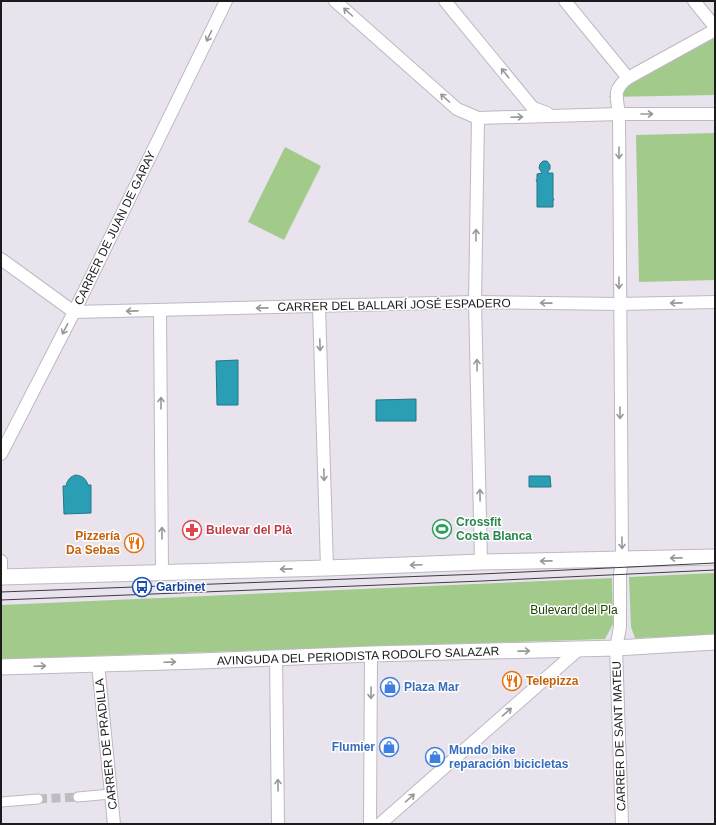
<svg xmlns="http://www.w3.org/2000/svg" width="716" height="825" font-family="Helvetica,sans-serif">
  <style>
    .green { fill: #a2ca8b }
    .water { fill: #299eb4; stroke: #257687 }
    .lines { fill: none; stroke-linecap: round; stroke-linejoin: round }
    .pedestrian-tunnel { stroke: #c0bbc3; stroke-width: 9; stroke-dasharray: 9 4.5; stroke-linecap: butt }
    .pedestrian-casing { stroke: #beb8c2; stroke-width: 11 }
    .minor-casing { stroke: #beb8c2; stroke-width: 14 }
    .tertiary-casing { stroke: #beb8c2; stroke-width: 17 }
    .pedestrian { stroke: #fff; stroke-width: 9 }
    .minor { stroke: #fff; stroke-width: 12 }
    .tertiary { stroke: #fff; stroke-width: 15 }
    .tram { stroke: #3f3c41; stroke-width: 1 }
    .oneway { stroke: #999899 }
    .labels { text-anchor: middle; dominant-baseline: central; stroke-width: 3; stroke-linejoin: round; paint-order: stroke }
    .street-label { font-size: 12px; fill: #1c1a1d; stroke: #fff }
    .leisure-label { font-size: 12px; font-weight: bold; fill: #27864d; stroke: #fff; text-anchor: start }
    .health-label { font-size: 12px; font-weight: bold; fill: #be3a42; stroke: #fff; text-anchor: start }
    .food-label { font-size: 12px; font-weight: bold; fill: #c56008; stroke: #fff; text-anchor: end }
    .transit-label { font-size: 12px; font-weight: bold; fill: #164399; stroke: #fff; text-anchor: start }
    .park-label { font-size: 12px; fill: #1f4102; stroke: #fff }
    .shop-label { font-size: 12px; font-weight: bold; fill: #366cbe; stroke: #fff; text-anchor: start }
  </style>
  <rect width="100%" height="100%" fill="#e9e3ed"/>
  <!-- green -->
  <g class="green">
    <polygon points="715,36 715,95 608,97"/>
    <polygon points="715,133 715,280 639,282 636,135"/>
    <polygon points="285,147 321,166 284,240 248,222"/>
    <polygon points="715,573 715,635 635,638 631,627 629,577"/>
    <polygon points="612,578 613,624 605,639 1,659 1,605"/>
  </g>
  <!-- water -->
  <g class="water">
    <polygon points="543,161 547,161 550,165 550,169 547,173 553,173 553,198 554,200 553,200 553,207 537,207 537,182 536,180 537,180 537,174 542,173 539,168 540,164"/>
    <polygon points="238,360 238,405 217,405 216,361"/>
    <polygon points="416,399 416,421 376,421 376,400"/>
    <path d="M76 475C83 476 86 479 88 485H91V513L64 514 63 486H66C67 480 71 476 76 475Z"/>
    <polygon points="529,476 550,476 551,487 529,487"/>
  </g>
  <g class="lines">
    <!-- pedestrian-tunnel -->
    <polyline class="pedestrian-tunnel" points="38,799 78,797"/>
    <!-- pedestrian casing -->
    <g class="pedestrian-casing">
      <g id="pedestrian">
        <polyline points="78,797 111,794"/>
        <polyline points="1,802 38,799"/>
      </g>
    </g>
    <!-- minor casing -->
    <g class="minor-casing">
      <g id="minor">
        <polyline points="335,1 457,109 478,118 619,114 715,114"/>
        <polyline points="445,1 533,108 547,113"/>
        <polyline points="565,1 628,78"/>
        <polyline points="694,1 715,27"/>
        <polyline points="478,118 475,302 481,562"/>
        <polyline points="1,259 74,312 475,302 619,304 715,302"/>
        <polyline points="319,306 327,568"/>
        <polyline points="160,310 162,572"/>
        <polyline points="1,454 74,312 226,1"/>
        <polyline points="1,561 1,577"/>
        <polyline points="276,657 278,824"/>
        <polyline points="98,664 114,824"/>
        <polyline points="370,824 371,654"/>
        <polyline points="380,824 578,650"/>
        <path d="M622 824 616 648 620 627V574L622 559 619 114C617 97 612 90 628 78L715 30"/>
      </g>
    </g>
    <!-- tertiary casing -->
    <g class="tertiary-casing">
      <g id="tertiary">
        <polyline points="1,577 327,568 481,562 715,557"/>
        <polyline points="1,667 200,661 371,654 616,648 715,642"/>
      </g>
    </g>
    <!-- pedestrian -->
    <use href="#pedestrian" class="pedestrian"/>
    <!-- minor -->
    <use href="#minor" class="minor"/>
    <!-- tertiary -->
    <use href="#tertiary" class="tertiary"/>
    <!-- tram -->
    <g class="tram">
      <polyline points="1,592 481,574 715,563"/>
      <polyline points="1,600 482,581 715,570"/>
    </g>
  </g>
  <!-- one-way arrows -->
  <defs><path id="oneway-shaft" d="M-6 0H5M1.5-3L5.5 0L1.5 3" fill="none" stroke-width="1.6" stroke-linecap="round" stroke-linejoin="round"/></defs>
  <g class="oneway">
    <use href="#oneway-shaft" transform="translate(348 12) rotate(-138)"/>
    <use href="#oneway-shaft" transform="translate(209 36) rotate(116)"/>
    <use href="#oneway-shaft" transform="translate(505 73) rotate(-129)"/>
    <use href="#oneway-shaft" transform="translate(445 98) rotate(-138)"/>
    <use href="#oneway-shaft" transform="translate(647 114)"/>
    <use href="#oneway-shaft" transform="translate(517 117) rotate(-2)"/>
    <use href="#oneway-shaft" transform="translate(619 153) rotate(90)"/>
    <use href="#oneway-shaft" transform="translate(476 235) rotate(-89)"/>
    <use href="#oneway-shaft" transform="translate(619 283) rotate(90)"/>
    <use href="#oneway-shaft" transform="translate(546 303) rotate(-179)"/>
    <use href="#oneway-shaft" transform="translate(676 303) rotate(179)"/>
    <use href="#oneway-shaft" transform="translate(262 308) rotate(179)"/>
    <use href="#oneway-shaft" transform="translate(132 311) rotate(179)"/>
    <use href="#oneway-shaft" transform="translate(65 329) rotate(117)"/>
    <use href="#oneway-shaft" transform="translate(320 345) rotate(88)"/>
    <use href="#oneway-shaft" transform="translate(477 365) rotate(-91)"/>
    <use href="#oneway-shaft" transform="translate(161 403) rotate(-90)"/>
    <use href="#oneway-shaft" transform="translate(620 413) rotate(89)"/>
    <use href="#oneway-shaft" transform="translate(324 475) rotate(88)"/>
    <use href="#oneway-shaft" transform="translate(480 495) rotate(-91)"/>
    <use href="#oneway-shaft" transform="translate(162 533) rotate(-90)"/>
    <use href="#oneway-shaft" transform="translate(622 543) rotate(89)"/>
    <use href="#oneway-shaft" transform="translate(676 558) rotate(179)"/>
    <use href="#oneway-shaft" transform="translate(546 561) rotate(179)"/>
    <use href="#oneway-shaft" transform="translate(416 565) rotate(178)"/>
    <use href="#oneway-shaft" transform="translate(286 569) rotate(179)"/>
    <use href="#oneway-shaft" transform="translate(524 651) rotate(-1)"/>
    <use href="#oneway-shaft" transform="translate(170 662) rotate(-2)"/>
    <use href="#oneway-shaft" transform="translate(40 666) rotate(-2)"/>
    <use href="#oneway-shaft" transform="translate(371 693) rotate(91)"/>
    <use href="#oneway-shaft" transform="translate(507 712) rotate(-41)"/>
    <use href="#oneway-shaft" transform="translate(278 785) rotate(-91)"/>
    <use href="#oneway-shaft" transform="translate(410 798) rotate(-41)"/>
  </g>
  <!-- icons -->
  <defs>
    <g id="stadium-ring" transform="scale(1)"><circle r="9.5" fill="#fff" stroke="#2e9e5b" stroke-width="1.5"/><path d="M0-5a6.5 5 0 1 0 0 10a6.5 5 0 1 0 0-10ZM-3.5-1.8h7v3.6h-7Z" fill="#2e9e5b"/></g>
    <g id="pharmacy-ring" transform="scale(1)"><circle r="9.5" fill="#fff" stroke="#e0444e" stroke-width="1.5"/><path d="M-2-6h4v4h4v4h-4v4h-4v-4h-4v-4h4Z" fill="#e0444e"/></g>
    <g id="restaurant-ring" transform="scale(1)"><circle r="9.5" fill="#fff" stroke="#e8710a" stroke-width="1.5"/><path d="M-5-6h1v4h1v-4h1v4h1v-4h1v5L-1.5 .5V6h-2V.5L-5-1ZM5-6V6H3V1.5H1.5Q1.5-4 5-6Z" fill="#e8710a"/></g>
    <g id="bus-ring" transform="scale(1)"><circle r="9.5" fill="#fff" stroke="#1a4fb4" stroke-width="1.5"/><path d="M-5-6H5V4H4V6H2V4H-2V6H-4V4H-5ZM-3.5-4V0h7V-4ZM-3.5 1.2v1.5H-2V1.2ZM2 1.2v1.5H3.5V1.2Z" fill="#1a4fb4"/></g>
    <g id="shop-ring" transform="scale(1)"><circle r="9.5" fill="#fff" stroke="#3f7fe0" stroke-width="1.5"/><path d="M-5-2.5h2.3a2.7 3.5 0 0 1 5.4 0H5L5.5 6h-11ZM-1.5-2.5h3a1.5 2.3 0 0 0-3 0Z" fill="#3f7fe0"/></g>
  </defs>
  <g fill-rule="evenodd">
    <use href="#stadium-ring" x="442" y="529"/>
    <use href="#pharmacy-ring" x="192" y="530"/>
    <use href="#restaurant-ring" x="134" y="543"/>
    <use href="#bus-ring" x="142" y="587"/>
    <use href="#restaurant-ring" x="512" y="681"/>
    <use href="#shop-ring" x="390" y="687"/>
    <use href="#shop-ring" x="389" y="747"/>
    <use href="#shop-ring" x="435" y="757"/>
  </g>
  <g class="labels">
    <!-- street labels -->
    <g class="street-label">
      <text transform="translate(115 228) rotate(-64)">CARRER DE JUAN DE GARAY</text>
      <text transform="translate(394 305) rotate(-1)">CARRER DEL BALLARÍ JOSÉ ESPADERO</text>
      <text transform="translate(358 656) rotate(-2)">AVINGUDA DEL PERIODISTA RODOLFO SALAZAR</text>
      <text transform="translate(619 736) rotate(-92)">CARRER DE SANT MATEU</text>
      <text transform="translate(106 744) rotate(-96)">CARRER DE PRADILLA</text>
    </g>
    <!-- leisure labels -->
    <g class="leisure-label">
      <text x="456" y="522">Crossfit<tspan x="456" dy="14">Costa Blanca</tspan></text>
    </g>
    <!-- health labels -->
    <g class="health-label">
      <text x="206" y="530">Bulevar del Plà</text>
    </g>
    <!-- food labels -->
    <g class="food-label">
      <text x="120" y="536">Pizzería<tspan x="120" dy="14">Da Sebas</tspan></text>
      <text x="526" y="681" text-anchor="start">Telepizza</text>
    </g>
    <!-- transit labels -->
    <g class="transit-label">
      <text x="156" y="587">Garbinet</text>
    </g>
    <!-- park labels -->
    <g class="park-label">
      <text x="574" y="610">Bulevard del Pla</text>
    </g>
    <!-- shop labels -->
    <g class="shop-label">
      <text x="404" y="687">Plaza Mar</text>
      <text x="375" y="747" text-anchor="end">Flumier</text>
      <text x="449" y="750">Mundo bike<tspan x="449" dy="14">reparación bicicletas</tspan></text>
    </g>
  </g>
  <!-- border -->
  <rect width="716" height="825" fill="none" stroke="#1c1a1d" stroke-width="4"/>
</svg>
